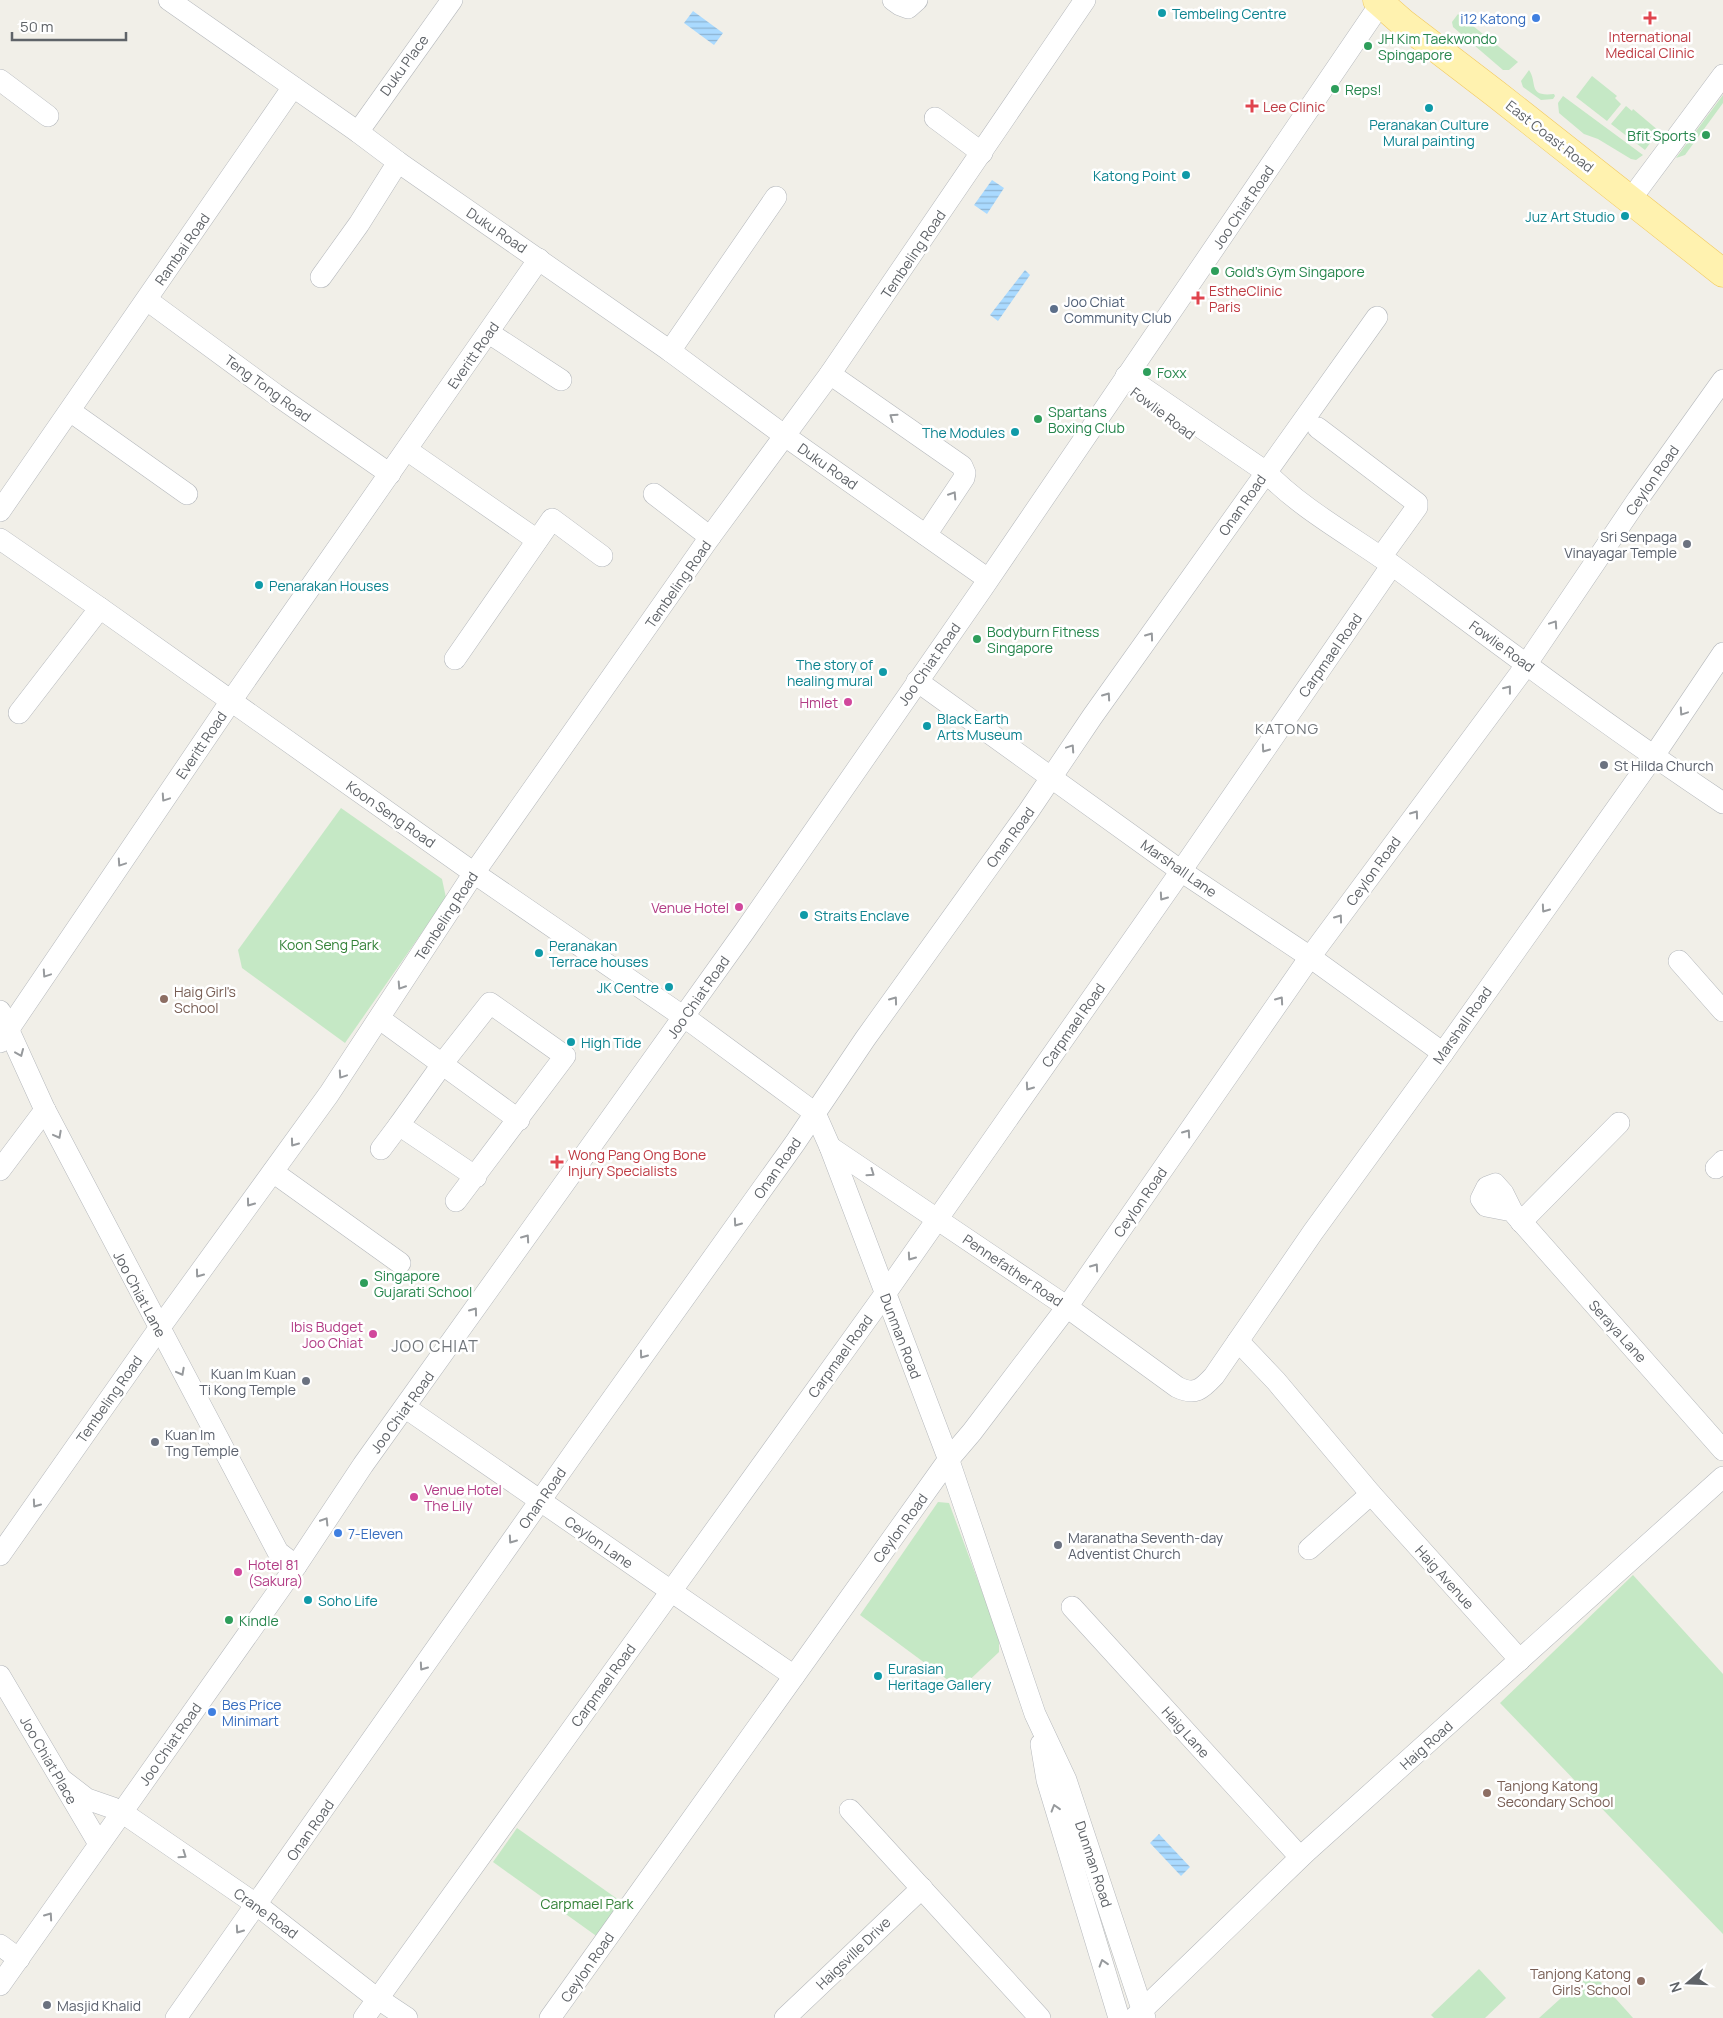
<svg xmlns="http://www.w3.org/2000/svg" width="1723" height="2018" font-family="Manrope,sans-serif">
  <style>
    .green { fill: #c5e8c5 }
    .water { fill: url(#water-rules) }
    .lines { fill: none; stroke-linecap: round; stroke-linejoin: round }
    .minor-casing { stroke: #b5b8bc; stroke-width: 22 }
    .major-casing { stroke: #f2c960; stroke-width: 29 }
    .minor { stroke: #fff; stroke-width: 21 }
    .major { stroke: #fff2af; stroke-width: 28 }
    .oneway { stroke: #979a9d }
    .culture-dot { fill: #0f9aa8; stroke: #fff; stroke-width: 2 }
    .shop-dot { fill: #3f7fe0; stroke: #fff; stroke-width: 2 }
    .health-dot { fill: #e0444e; stroke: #fff; stroke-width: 2 }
    .leisure-dot { fill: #2e9e5b; stroke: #fff; stroke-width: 2 }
    .service-dot { fill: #5c6f8a; stroke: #fff; stroke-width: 2 }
    .worship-dot { fill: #6b7280; stroke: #fff; stroke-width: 2 }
    .hotel-dot { fill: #d1479c; stroke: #fff; stroke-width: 2 }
    .education-dot { fill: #8d6e63; stroke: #fff; stroke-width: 2 }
    .labels { text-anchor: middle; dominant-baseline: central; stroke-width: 5; stroke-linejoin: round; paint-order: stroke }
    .culture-label { font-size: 14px; fill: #0d838f; stroke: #fff; text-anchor: start }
    .shop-label { font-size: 14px; fill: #366cbe; stroke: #fff; text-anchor: start }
    .health-label { font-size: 14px; fill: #be3a42; stroke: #fff; text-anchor: start }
    .leisure-label { font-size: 14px; fill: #27864d; stroke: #fff; text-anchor: start }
    .street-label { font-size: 14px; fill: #5f6368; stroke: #fff }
    .service-label { font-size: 14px; fill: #4e5e75; stroke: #fff; text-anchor: start }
    .worship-label { font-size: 14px; fill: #5b616d; stroke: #fff; text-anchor: start }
    .hotel-label { font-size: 14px; fill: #b23c85; stroke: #fff; text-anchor: end }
    .park-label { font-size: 14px; fill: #348238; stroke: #fff }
    .education-label { font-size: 14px; fill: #785e54; stroke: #fff; text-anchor: start }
    .neighbourhood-label { font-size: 15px; letter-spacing: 1px; fill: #70757a; stroke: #fff }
    .quarter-label { font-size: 16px; letter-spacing: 1px; fill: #70757a; stroke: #fff }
  </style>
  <defs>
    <pattern id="water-rules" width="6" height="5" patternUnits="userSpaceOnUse" patternTransform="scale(1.25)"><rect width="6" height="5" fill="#aadaff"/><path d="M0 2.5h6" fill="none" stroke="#8eb4d2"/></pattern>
  </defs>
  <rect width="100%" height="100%" fill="#f1efe8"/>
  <!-- green -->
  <g class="green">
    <polygon points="1458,14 1518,62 1509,70 1503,70 1453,27 1452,22"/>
    <path d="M1529 70C1538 83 1527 97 1554 94L1555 96 1553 99 1541 100 1523 87 1521 81Z"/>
    <polygon points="1592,76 1617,96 1615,98 1621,104 1607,121 1576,97"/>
    <polygon points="1723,95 1723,103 1685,155 1676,158"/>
    <polygon points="1563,96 1643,155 1636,160 1631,159 1598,139 1584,134 1559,113 1558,103"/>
    <polygon points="1626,106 1632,111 1633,109 1659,131 1645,150 1611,124"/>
    <polygon points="341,808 442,879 446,898 345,1043 242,968 238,950"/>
    <polygon points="938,1502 949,1503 999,1637 999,1652 960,1689 860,1615"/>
    <polygon points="1633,1575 1723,1674 1723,1934 1500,1703"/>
    <polygon points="517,1828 626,1905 602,1940 493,1862"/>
    <polygon points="1479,1969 1506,1998 1485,2018 1434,2018 1431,2015"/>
    <polygon points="1591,1971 1633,2018 1539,2018"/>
  </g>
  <!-- water -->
  <g class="water">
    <polygon points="693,11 723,33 714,45 684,23"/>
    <polygon points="992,180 1004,188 987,214 974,205"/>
    <polygon points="1025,270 1030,275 998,321 990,315"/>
    <polygon points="1159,1834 1190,1867 1181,1876 1150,1843"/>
  </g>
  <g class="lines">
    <!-- minor casing -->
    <g class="minor-casing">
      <g id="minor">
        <polyline points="169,0 358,132 398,162 670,351 785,436 988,579"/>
        <polyline points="893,0 900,5 908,8 917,0"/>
        <polyline points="0,80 48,116"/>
        <polyline points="935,118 982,153"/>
        <polyline points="358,132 452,0"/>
        <polyline points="1639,188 1723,75"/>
        <polyline points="321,277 359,224 398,162"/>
        <polyline points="147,300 275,394 390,474"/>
        <polyline points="489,333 561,380"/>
        <polyline points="670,351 776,197"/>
        <polyline points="830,374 962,466 965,473 964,478 926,535"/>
        <path d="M1126 376 1266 472C1303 511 1359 540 1403 573 1508 651 1613 730 1723 803"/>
        <polyline points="70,411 187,494"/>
        <polyline points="1318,428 1417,503 1417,507 1381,557"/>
        <polyline points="407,450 537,540"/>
        <polyline points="654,494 710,537"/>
        <polyline points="0,511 293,87"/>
        <polyline points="0,539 100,608 474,873 694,1024 815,1113 830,1147 947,1455 1035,1714 1066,1780 1145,2018"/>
        <polyline points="455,659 552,519 602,556"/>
        <polyline points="917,681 1181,871 1310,957 1443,1053"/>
        <polyline points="19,713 100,608"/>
        <polyline points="1679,961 1723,1011"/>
        <polyline points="0,1011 45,1110 278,1552 296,1566"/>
        <polyline points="380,1019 519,1120"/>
        <polyline points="0,1042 231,701 539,259"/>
        <path d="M830 1147 1060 1302 1177 1387C1195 1396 1202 1389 1214 1376L1313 1232 1443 1053 1653 757 1723 653"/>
        <polyline points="381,1149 399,1125"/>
        <polyline points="1716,1168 1723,1161"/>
        <polyline points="0,1170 45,1110"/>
        <polyline points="273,1172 400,1263"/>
        <polyline points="456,1201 565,1056 490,1003 446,1059 399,1125 476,1177"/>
        <polyline points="1512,1211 1486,1206 1481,1199 1487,1187 1495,1184 1503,1193 1512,1211 1723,1450"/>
        <polyline points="1521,1222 1619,1123"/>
        <polyline points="1238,1341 1276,1381 1371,1494 1520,1660"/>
        <polyline points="406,1408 794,1676"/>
        <polyline points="1309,1549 1371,1494"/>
        <polyline points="0,1555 153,1337 329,1094 474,873 710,537 830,374 1085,0"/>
        <polyline points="1072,1607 1300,1857"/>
        <polyline points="0,1676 99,1844"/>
        <polyline points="1041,1744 1047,1780 1119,2018"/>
        <polyline points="61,1779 87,1799 113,1808 126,1815 257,1905 371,1994 407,2018"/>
        <polyline points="850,1810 1040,2018"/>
        <polyline points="0,1945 19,1959"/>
        <polyline points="0,1985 296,1566 363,1465 744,932 982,589 1383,0"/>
        <polyline points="176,2018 580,1444 795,1143 865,1039 1028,812 1092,717 1377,317"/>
        <polyline points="364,2018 885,1294 1181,871 1392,565"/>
        <polyline points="550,2018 949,1459 972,1432 1067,1307 1310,957 1519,675 1638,499 1723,380"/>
        <polyline points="785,2018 922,1888"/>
        <polyline points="1134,2018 1306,1852 1723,1477"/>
      </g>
    </g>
    <!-- major casing -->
    <g class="major-casing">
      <polyline id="major" points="1377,0 1402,22 1496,94 1723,273"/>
    </g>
    <!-- minor -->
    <use href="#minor" class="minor"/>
    <!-- major -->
    <use href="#major" class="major"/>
  </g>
  <!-- one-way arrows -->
  <defs><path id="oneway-chevron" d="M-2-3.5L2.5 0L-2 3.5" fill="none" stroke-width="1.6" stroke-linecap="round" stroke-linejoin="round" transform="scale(1.25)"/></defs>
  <g class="oneway">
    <use href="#oneway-chevron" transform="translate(893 417) rotate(-145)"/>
    <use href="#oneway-chevron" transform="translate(953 495) rotate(-57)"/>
    <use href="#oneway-chevron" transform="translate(1554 624) rotate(-56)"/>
    <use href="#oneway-chevron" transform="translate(1150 636) rotate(-54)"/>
    <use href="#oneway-chevron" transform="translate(1508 689) rotate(-52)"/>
    <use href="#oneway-chevron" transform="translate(1107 696) rotate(-55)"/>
    <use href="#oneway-chevron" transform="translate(1683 712) rotate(124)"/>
    <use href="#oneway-chevron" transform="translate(1071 748) rotate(-56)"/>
    <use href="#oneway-chevron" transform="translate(1265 749) rotate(125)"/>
    <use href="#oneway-chevron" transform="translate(165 798) rotate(124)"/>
    <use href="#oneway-chevron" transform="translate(1415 814) rotate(-54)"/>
    <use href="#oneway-chevron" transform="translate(121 863) rotate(124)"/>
    <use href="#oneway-chevron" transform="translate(1163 897) rotate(125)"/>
    <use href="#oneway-chevron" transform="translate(1545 909) rotate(125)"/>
    <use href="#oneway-chevron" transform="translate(1339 918) rotate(-54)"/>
    <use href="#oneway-chevron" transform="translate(46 974) rotate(124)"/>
    <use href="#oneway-chevron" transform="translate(401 986) rotate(123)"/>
    <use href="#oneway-chevron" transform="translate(894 1000) rotate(-54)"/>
    <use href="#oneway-chevron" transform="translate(1280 1000) rotate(-55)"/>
    <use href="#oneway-chevron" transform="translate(20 1053) rotate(67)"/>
    <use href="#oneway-chevron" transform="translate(342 1075) rotate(124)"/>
    <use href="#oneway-chevron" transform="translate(1029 1087) rotate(125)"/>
    <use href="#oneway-chevron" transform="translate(1187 1133) rotate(-55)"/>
    <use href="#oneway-chevron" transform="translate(58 1135) rotate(62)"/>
    <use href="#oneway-chevron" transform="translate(294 1143) rotate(126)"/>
    <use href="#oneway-chevron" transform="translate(871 1173) rotate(35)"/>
    <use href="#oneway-chevron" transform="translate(250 1203) rotate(126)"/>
    <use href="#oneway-chevron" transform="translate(737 1223) rotate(125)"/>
    <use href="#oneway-chevron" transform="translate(526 1238) rotate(-55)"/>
    <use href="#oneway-chevron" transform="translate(911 1257) rotate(125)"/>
    <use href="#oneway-chevron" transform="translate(1095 1267) rotate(-55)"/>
    <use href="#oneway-chevron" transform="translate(199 1274) rotate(126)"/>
    <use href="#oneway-chevron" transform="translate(474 1311) rotate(-54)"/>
    <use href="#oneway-chevron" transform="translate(643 1355) rotate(126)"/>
    <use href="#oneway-chevron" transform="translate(181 1372) rotate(62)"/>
    <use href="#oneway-chevron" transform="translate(36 1504) rotate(125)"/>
    <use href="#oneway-chevron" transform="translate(325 1521) rotate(-58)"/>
    <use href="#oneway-chevron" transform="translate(512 1540) rotate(125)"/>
    <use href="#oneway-chevron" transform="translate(423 1667) rotate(125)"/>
    <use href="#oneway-chevron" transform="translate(1055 1808) rotate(-107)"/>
    <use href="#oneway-chevron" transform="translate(183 1855) rotate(35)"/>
    <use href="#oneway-chevron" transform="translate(49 1916) rotate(-55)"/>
    <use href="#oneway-chevron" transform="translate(239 1930) rotate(125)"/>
    <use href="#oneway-chevron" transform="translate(1103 1963) rotate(-107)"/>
  </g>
  <!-- markers -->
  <g class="culture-dot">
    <circle cx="1162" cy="13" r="5"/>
    <circle cx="1429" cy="108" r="5"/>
    <circle cx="1186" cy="175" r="5"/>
    <circle cx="1625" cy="216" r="5"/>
    <circle cx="1015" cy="432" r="5"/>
    <circle cx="259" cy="585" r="5"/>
    <circle cx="883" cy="672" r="5"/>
    <circle cx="927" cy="726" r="5"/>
    <circle cx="804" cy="915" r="5"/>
    <circle cx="539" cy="953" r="5"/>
    <circle cx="669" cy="987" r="5"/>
    <circle cx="571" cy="1042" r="5"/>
    <circle cx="308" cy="1600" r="5"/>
    <circle cx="878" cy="1676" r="5"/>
  </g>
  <g class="shop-dot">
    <circle cx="1536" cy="18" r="5"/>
    <circle cx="338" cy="1533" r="5"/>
    <circle cx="212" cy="1712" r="5"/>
  </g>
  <g class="health-dot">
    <path d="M1647.5 10.5h5v5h5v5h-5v5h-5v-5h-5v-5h5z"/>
    <path d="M1249.5 98.5h5v5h5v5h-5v5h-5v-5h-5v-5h5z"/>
    <path d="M1195.5 290.5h5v5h5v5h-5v5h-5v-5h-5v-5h5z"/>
    <path d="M554.5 1154.5h5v5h5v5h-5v5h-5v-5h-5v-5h5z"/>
  </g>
  <g class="leisure-dot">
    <circle cx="1368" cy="46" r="5"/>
    <circle cx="1335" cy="89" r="5"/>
    <circle cx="1706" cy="135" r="5"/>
    <circle cx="1215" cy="271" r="5"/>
    <circle cx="1147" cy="372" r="5"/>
    <circle cx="1038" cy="419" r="5"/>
    <circle cx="977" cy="639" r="5"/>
    <circle cx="364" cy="1283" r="5"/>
    <circle cx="229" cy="1620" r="5"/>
  </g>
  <circle class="service-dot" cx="1054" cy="309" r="5"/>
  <g class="worship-dot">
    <circle cx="1687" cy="544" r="5"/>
    <circle cx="1604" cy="765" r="5"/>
    <circle cx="306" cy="1381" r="5"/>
    <circle cx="155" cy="1442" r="5"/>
    <circle cx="1058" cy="1545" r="5"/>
    <circle cx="47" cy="2005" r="5"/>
  </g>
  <g class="hotel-dot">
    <circle cx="848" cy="702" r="5"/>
    <circle cx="739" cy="907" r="5"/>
    <circle cx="373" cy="1334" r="5"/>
    <circle cx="414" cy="1497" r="5"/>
    <circle cx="238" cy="1572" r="5"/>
  </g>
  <g class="education-dot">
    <circle cx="164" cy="999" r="5"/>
    <circle cx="1487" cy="1793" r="5"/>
    <circle cx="1641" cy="1981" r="5"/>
  </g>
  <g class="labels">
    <!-- culture labels -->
    <g class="culture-label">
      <text x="1172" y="13">Tembeling Centre</text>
      <text x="1429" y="124" text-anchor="middle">Peranakan Culture<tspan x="1429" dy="16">Mural painting</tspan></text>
      <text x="1176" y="175" text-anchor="end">Katong Point</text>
      <text x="1615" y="216" text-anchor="end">Juz Art Studio</text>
      <text x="1005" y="432" text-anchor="end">The Modules</text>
      <text x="269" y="585">Penarakan Houses</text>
      <text x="873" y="664" text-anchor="end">The story of<tspan x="873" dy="16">healing mural</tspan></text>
      <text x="937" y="718">Black Earth<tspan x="937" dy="16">Arts Museum</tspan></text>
      <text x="814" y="915">Straits Enclave</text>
      <text x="549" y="945">Peranakan<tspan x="549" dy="16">Terrace houses</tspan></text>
      <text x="659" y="987" text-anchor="end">JK Centre</text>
      <text x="581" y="1042">High Tide</text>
      <text x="318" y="1600">Soho Life</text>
      <text x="888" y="1668">Eurasian<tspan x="888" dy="16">Heritage Gallery</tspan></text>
    </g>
    <!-- shop labels -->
    <g class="shop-label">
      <text x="1526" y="18" text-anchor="end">i12 Katong</text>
      <text x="348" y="1533">7-Eleven</text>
      <text x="222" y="1704">Bes Price<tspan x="222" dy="16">Minimart</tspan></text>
    </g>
    <!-- health labels -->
    <g class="health-label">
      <text x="1650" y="36" text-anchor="middle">International<tspan x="1650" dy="16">Medical Clinic</tspan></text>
      <text x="1263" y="106">Lee Clinic</text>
      <text x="1209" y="290">EstheClinic<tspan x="1209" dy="16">Paris</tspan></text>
      <text x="568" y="1154">Wong Pang Ong Bone<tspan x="568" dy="16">Injury Specialists</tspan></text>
    </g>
    <!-- leisure labels -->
    <g class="leisure-label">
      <text x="1378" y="38">JH Kim Taekwondo<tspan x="1378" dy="16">Spingapore</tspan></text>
      <text x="1345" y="89">Reps!</text>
      <text x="1696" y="135" text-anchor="end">Bfit Sports</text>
      <text x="1225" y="271">Gold's Gym Singapore</text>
      <text x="1157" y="372">Foxx</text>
      <text x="1048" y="411">Spartans<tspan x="1048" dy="16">Boxing Club</tspan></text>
      <text x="987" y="631">Bodyburn Fitness<tspan x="987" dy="16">Singapore</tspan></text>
      <text x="374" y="1275">Singapore<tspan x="374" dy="16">Gujarati School</tspan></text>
      <text x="239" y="1620">Kindle</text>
    </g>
    <!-- street labels -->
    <g class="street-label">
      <text transform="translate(404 65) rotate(-54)">Duku Place</text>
      <text transform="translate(1550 136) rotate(38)">East Coast Road</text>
      <text transform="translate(1243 207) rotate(-56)">Joo Chiat Road</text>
      <text transform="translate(497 230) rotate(34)">Duku Road</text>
      <text transform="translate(182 249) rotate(-55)">Rambai Road</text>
      <text transform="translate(913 254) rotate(-56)">Tembeling Road</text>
      <text transform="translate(473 355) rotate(-55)">Everitt Road</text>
      <text transform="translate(268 388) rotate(36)">Teng Tong Road</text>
      <text transform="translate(1163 413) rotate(37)">Fowlie Road</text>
      <text transform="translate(828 466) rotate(35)">Duku Road</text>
      <text transform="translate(1652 480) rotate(-55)">Ceylon Road</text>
      <text transform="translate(1242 505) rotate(-55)">Onan Road</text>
      <text transform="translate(678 584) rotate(-55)">Tembeling Road</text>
      <text transform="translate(1502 646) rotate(36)">Fowlie Road</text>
      <text transform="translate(1330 655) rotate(-55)">Carpmael Road</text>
      <text transform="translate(929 664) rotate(-55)">Joo Chiat Road</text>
      <text transform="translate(201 745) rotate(-56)">Everitt Road</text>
      <text transform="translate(391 814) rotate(35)">Koon Seng Road</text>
      <text transform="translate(1010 837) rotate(-54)">Onan Road</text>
      <text transform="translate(1179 868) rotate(35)">Marshall Lane</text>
      <text transform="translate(1373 871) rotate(-54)">Ceylon Road</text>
      <text transform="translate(446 916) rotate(-57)">Tembeling Road</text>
      <text transform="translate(698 997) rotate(-55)">Joo Chiat Road</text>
      <text transform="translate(1073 1025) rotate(-55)">Carpmael Road</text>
      <text transform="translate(1462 1025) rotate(-55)">Marshall Road</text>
      <text transform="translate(777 1168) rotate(-55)">Onan Road</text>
      <text transform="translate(1140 1202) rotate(-55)">Ceylon Road</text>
      <text transform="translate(1013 1270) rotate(34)">Pennefather Road</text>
      <text transform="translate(140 1294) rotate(62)">Joo Chiat Lane</text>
      <text transform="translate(1618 1331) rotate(48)">Seraya Lane</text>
      <text transform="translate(901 1336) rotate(69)">Dunman Road</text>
      <text transform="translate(840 1356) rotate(-54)">Carpmael Road</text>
      <text transform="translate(109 1399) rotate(-55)">Tembeling Road</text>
      <text transform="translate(402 1412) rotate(-54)">Joo Chiat Road</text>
      <text transform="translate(542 1498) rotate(-55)">Onan Road</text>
      <text transform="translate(900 1528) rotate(-54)">Ceylon Road</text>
      <text transform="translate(599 1542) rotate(35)">Ceylon Lane</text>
      <text transform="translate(1445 1577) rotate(48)">Haig Avenue</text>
      <text transform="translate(603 1685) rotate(-54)">Carpmael Road</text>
      <text transform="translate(1186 1732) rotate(48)">Haig Lane</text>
      <text transform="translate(170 1744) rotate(-55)">Joo Chiat Road</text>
      <text transform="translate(1426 1745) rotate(-42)">Haig Road</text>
      <text transform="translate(49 1760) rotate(60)">Joo Chiat Place</text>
      <text transform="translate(310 1830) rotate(-55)">Onan Road</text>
      <text transform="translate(1094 1864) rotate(72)">Dunman Road</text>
      <text transform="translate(266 1913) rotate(36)">Crane Road</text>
      <text transform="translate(853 1953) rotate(-44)">Haigsville Drive</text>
      <text transform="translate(587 1967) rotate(-55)">Ceylon Road</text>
    </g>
    <!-- service labels -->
    <g class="service-label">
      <text x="1064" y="301">Joo Chiat<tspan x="1064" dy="16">Community Club</tspan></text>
    </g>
    <!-- worship labels -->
    <g class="worship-label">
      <text x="1677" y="536" text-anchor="end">Sri Senpaga<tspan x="1677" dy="16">Vinayagar Temple</tspan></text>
      <text x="1614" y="765">St Hilda Church</text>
      <text x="296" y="1373" text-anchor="end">Kuan Im Kuan<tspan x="296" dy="16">Ti Kong Temple</tspan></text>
      <text x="165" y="1434">Kuan Im<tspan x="165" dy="16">Tng Temple</tspan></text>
      <text x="1068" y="1537">Maranatha Seventh-day<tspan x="1068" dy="16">Adventist Church</tspan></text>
      <text x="57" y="2005">Masjid Khalid</text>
    </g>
    <!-- hotel labels -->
    <g class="hotel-label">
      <text x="838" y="702">Hmlet</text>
      <text x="729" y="907">Venue Hotel</text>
      <text x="363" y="1326">Ibis Budget<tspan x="363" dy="16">Joo Chiat</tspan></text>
      <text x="424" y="1489" text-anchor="start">Venue Hotel<tspan x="424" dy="16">The Lily</tspan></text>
      <text x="248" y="1564" text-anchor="start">Hotel 81<tspan x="248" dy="16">(Sakura)</tspan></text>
    </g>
    <!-- park labels -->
    <g class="park-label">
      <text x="329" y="944">Koon Seng Park</text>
      <text x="587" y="1903">Carpmael Park</text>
    </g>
    <!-- education labels -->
    <g class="education-label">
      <text x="174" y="991">Haig Girl's<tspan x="174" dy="16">School</tspan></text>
      <text x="1497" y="1785">Tanjong Katong<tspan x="1497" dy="16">Secondary School</tspan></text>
      <text x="1631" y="1973" text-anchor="end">Tanjong Katong<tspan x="1631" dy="16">Girls' School</tspan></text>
    </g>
    <!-- neighbourhood labels -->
    <g class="neighbourhood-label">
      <text x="1287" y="728">KATONG</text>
    </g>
    <!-- quarter labels -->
    <g class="quarter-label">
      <text x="435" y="1346">JOO CHIAT</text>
    </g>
  </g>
  <!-- north arrow -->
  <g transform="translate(1688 1983) rotate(251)" stroke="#ffffff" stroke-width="4" paint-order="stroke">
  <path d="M0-4L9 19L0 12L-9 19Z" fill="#5f6368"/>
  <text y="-8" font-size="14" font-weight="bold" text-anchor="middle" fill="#5f6368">N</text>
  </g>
  <!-- scale -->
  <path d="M12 32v8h114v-8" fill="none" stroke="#5f6368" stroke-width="2.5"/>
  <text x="20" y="32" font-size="15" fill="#5f6368" stroke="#ffffff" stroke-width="4" paint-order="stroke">50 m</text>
</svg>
